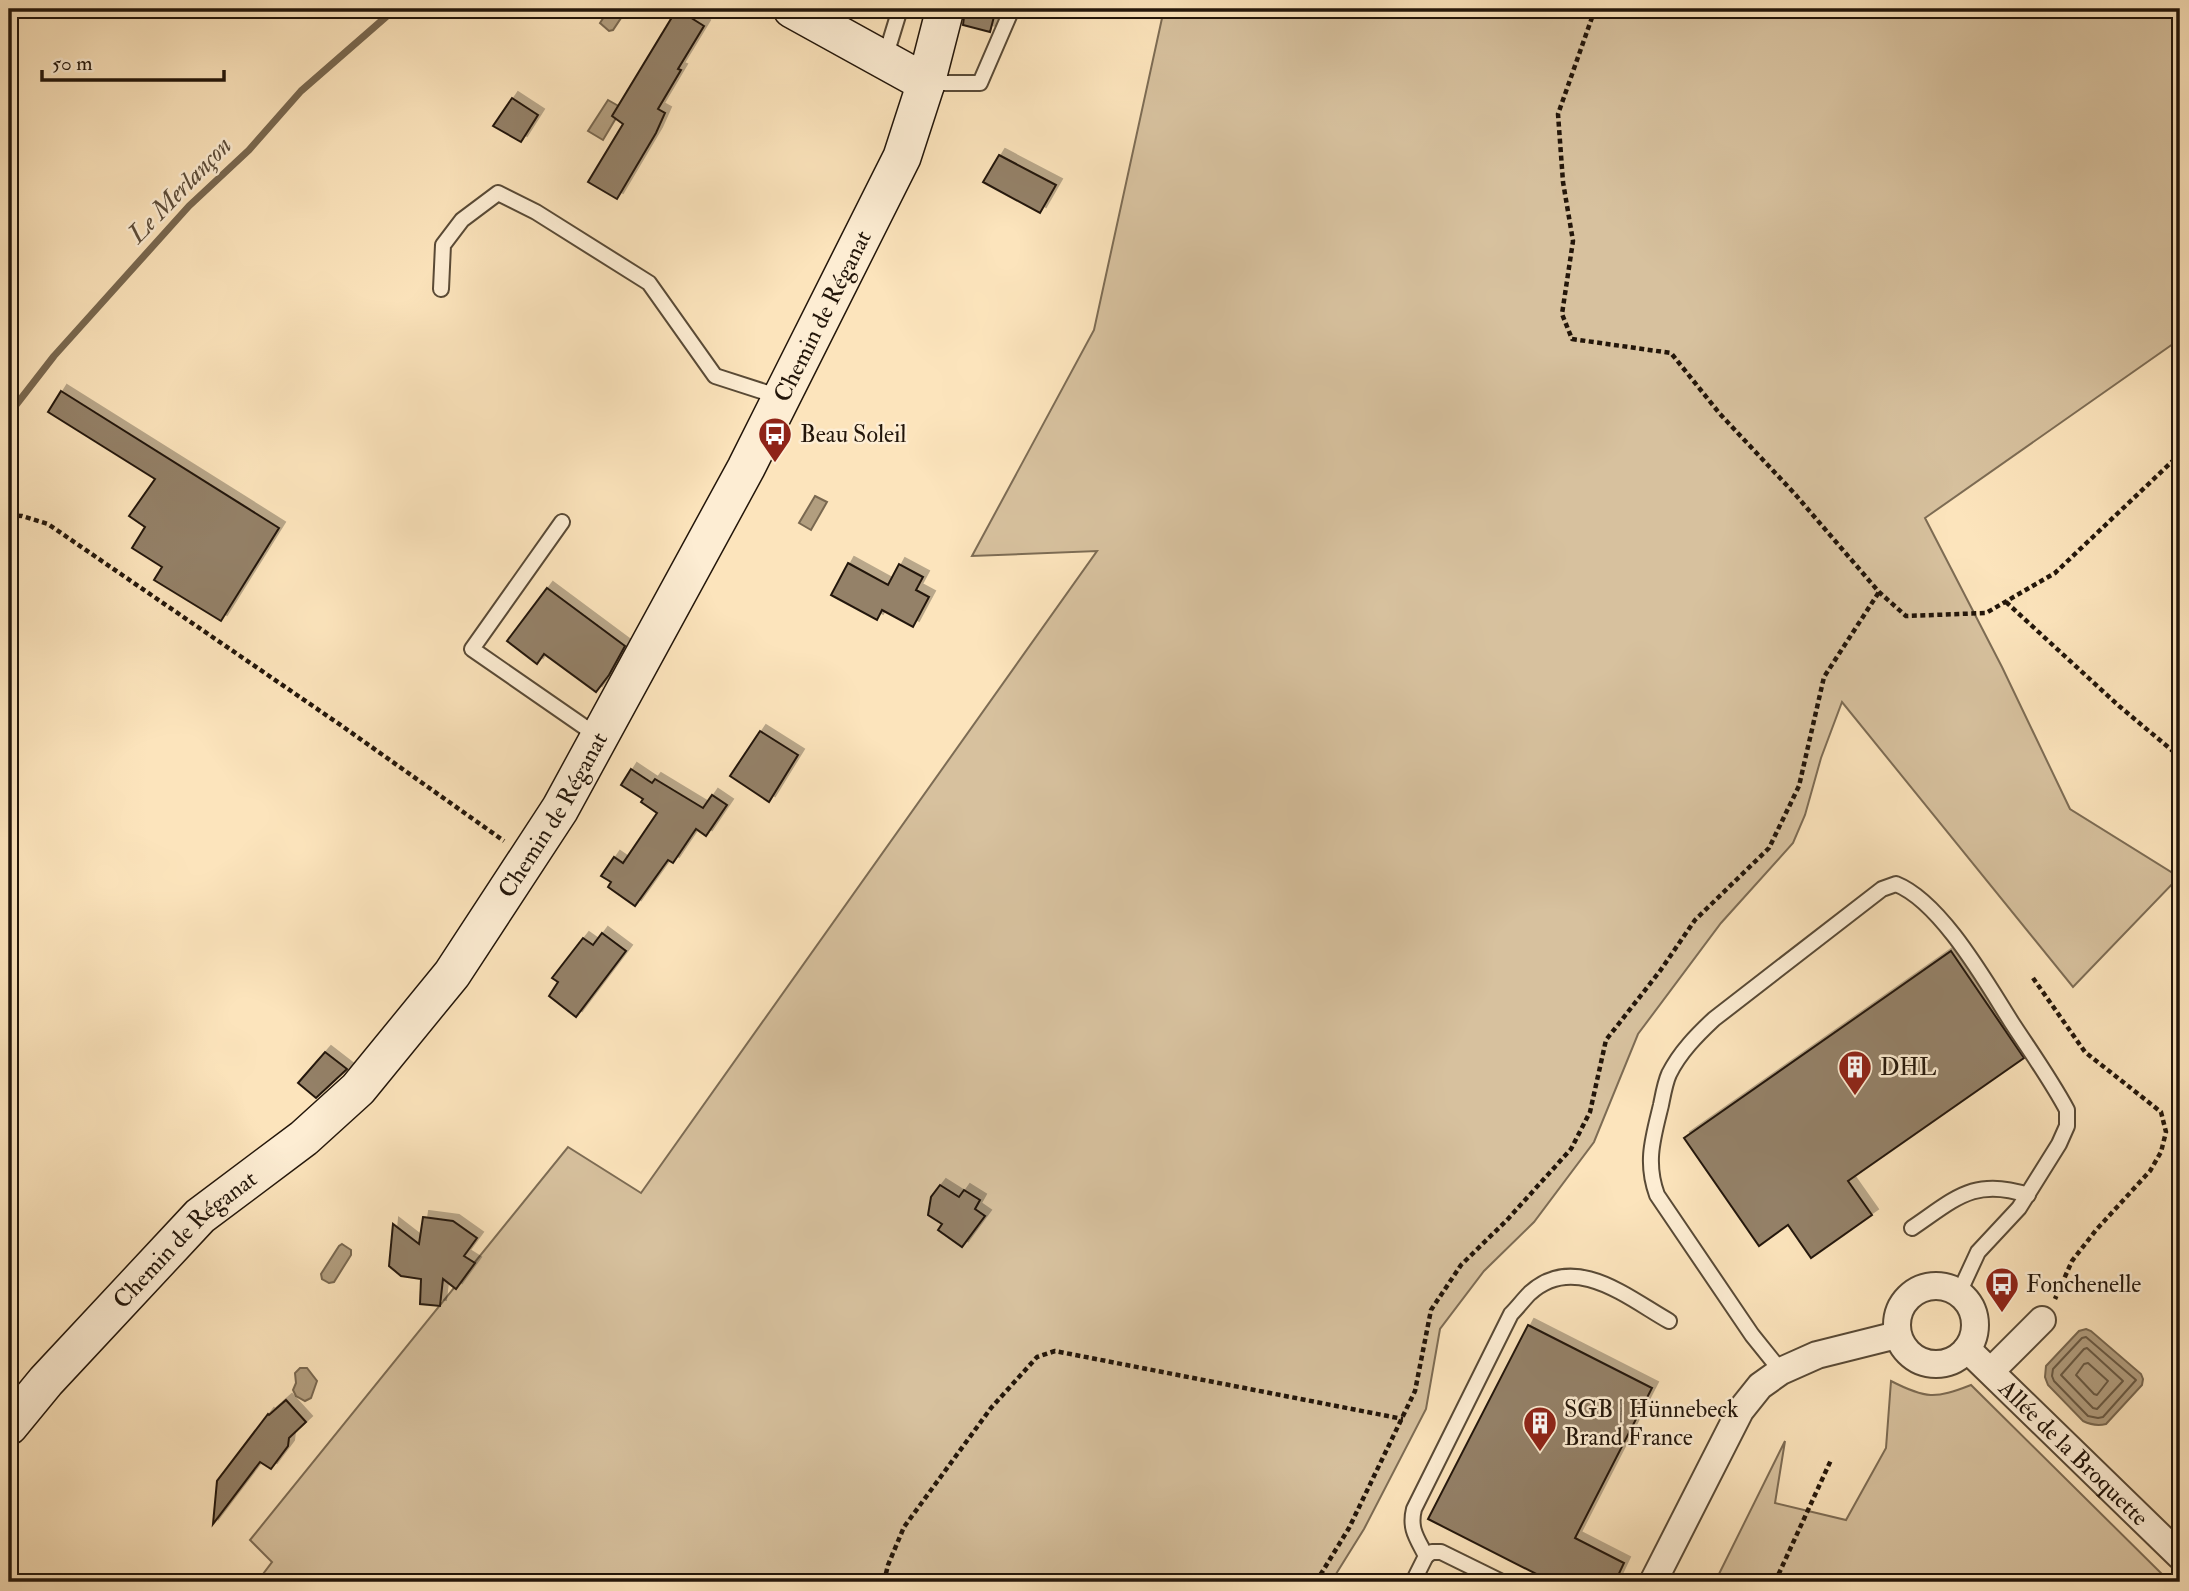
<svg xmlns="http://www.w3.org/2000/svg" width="2189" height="1591" font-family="'IM FELL Double Pica',serif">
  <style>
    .green { fill: #d7c19e; stroke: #7d6c54; stroke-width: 2 }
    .water { fill: #b29e7f; stroke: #796850; stroke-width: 2 }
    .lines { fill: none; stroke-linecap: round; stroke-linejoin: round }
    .shore { stroke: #6a5a44; stroke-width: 2 }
    .stream { stroke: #796850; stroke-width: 7 }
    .building { fill: #948167; stroke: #23160a; stroke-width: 2; filter: url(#shadow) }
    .lane-casing { stroke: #594a36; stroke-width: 18 }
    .street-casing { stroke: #594a36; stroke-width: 30 }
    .secondary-casing { stroke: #23160a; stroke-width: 40 }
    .path { stroke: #23160a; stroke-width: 4.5; stroke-dasharray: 5 3.5; stroke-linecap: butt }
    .lane { stroke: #fdedd3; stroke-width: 14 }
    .street { stroke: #fdedd3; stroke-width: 26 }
    .secondary { stroke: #fdedd3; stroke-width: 37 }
    .labels { text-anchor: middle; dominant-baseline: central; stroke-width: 5; stroke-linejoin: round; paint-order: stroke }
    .street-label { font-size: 24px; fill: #23160a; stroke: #fdedd3 }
    .poi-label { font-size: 24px; fill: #23160a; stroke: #fdedd3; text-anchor: start }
    .water-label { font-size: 26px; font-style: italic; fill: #5c4c39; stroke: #fdedd3 }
  </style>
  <defs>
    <filter id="shadow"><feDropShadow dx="6" dy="-6" stdDeviation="0" flood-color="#0004"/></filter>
  </defs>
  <rect width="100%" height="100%" fill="#fce4bc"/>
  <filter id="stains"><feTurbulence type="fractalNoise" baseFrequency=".00286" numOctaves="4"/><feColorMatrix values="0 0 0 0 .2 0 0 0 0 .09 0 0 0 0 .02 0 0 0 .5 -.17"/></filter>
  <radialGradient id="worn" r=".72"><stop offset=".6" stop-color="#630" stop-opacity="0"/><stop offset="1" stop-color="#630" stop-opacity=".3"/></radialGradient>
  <!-- green -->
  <g class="green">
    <polygon points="1164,9 2180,9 2180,339 1925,518 2002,667 2070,809 2179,877 2073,987 1842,702 1821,758 1805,815 1793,843 1721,923 1638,1034 1594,1142 1534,1222 1484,1271 1440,1329 1426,1409 1364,1529 1331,1582 257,1582 272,1562 250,1540 568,1147 641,1193 1097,551 972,556 1094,330"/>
    <path d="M1891 1381C1926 1399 1935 1399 1971 1385L2170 1582H1715L1785 1441 1775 1503 1846 1520 1886 1448Z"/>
  </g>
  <!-- water -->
  <g class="water">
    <polygon points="609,9 627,9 613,30 609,31 600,23"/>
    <polygon points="608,100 622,108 603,140 588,131"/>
    <polygon points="815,496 827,502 811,530 799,523"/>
    <polygon points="342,1244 351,1250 351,1255 334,1282 329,1283 322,1279 321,1274 339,1246"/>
    <path d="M2086 1329 2091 1331 2141 1374 2143 1379 2142 1385 2106 1424C2098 1426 2091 1425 2083 1421L2048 1385 2045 1377 2046 1366 2079 1331Z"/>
    <polygon points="300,1368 307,1368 317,1381 311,1398 305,1401 296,1396 293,1390 296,1383 295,1373"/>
  </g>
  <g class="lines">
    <!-- shore -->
    <g class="shore">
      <polygon points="2086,1337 2136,1380 2103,1417 2098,1418 2088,1416 2054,1381 2052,1376 2053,1369 2082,1338"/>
      <polygon points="2087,1348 2123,1381 2097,1409 2093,1408 2061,1375 2084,1349"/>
      <polygon points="2088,1363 2108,1381 2097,1395 2094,1394 2076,1375 2084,1364"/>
    </g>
    <!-- stream -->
    <polyline class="stream" points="9,414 54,356 189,206 249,150 301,91 395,9"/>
  </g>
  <!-- building -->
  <g class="building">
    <polygon points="677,9 704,26 678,69 681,70 658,109 665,113 656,133 617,199 588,182 623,124 612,116"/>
    <polygon points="965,9 996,9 990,32 963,25"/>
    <polygon points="512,98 538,115 521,142 493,126"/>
    <polygon points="999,155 1056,185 1040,213 983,182"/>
    <polygon points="61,391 279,528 221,621 154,580 162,567 132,548 145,527 129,516 155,479 48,412"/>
    <polygon points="848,563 888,585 899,564 923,577 916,590 929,597 913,627 882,610 877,620 831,595"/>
    <polygon points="547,588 625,646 609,675 596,692 544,654 537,664 507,641"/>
    <polygon points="760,731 798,755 769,802 730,776"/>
    <polygon points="631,769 652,783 655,779 703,808 712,795 727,805 706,836 696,829 673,863 668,860 635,906 608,887 611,882 601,876 614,857 623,863 657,813 641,802 643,799 621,785"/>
    <polygon points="602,933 626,951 576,1017 549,996 558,982 552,978 583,938 593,945"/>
    <polygon points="1951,951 2024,1058 1848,1181 1872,1215 1811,1258 1788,1225 1759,1246 1684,1138"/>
    <polygon points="325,1052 347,1069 316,1098 298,1083"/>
    <polygon points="940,1185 959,1197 964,1190 980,1200 975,1209 985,1216 962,1247 938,1230 942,1224 928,1215 931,1197"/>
    <polygon points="423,1217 453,1221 477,1238 464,1256 475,1263 456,1289 443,1279 440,1306 420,1304 421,1279 401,1276 389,1266 393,1224 419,1244"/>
    <polygon points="1528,1325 1652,1388 1575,1538 1624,1563 1615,1582 1552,1582 1428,1519"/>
    <polygon points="286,1400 306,1422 289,1438 288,1446 271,1469 260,1462 213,1524 217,1481 268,1414 269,1415"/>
  </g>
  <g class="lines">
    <!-- lane casing -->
    <g class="lane-casing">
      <g id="lane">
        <polyline points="885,58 900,9"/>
        <polyline points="928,83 980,83 1012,9"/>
        <polyline points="441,289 443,245 462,220 498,193 536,212 649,283 715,376 780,397"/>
        <polyline points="562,522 472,649 599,737"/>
        <path d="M1912 1228C1955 1199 1974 1177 2028 1195"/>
        <path d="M1781 1371 1752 1335 1657 1195C1645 1162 1653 1138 1661 1105 1663 1095 1665 1083 1669 1074 1680 1052 1697 1035 1714 1019L1882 889 1896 884C1941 902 1986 982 2012 1023 2031 1052 2051 1080 2067 1110V1126L2059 1144 2019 1208 1978 1252 1959 1293"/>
        <polyline points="1426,1556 1432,1552 1441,1552 1502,1582"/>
        <path d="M1413 1582 1426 1556C1417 1538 1409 1529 1414 1509L1511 1314C1518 1307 1523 1300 1530 1293 1575 1252 1628 1298 1669 1321"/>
      </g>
    </g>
    <!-- street casing -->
    <g class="street-casing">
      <g id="street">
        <circle cx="1936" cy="1325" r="39"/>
        <path id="s1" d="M1967 1349 2180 1556"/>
        <polyline points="1991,1371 2042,1320"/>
        <polyline points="1653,1582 1740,1411 1760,1386 1781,1371 1817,1355 1897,1335"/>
      </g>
    </g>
    <!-- secondary casing -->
    <g class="secondary-casing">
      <g id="secondary">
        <polyline points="792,9 926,83"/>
        <path id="s2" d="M9 1426 46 1381 200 1216 304 1138 358 1089 452 974 560 809 746 468 902 157 926 83 945 9"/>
      </g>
    </g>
    <!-- path -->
    <g class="path">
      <polyline points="1595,9 1558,114 1563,182 1573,241 1562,314 1572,339 1671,353 1720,414 1794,493 1879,592 1906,616 1986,613 2055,573 2180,454"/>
      <polyline points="9,515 22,516 48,524 342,726 504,841"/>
      <polyline points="2006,602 2119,706 2180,757"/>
      <polyline points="2033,978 2085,1052 2161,1112 2166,1132 2161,1152 2150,1171 2096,1230 2072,1261 2055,1299"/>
      <polyline points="884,1582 888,1565 904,1527 991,1408 1037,1357 1055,1351 1403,1419"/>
      <polyline points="1316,1582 1349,1528 1415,1391 1431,1310 1461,1265 1507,1220 1571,1149 1590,1112 1606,1040 1660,971 1695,920 1769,848 1799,786 1824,677 1879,592"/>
      <polyline points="1775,1582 1831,1460"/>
    </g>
    <!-- lane -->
    <use href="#lane" class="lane"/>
    <!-- street -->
    <use href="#street" class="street"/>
    <!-- secondary -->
    <use href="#secondary" class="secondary"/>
  </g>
  <!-- icons -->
  <defs>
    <g id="bus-pin" transform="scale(1.75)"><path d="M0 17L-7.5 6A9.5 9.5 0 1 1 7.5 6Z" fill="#8f2418" stroke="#fdedd3"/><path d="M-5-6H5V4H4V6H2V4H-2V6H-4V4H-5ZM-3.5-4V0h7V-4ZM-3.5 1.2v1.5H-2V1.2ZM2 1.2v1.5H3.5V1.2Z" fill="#fff"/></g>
    <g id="building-pin" transform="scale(1.75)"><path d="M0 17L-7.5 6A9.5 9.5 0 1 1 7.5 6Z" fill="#8f2418" stroke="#fdedd3"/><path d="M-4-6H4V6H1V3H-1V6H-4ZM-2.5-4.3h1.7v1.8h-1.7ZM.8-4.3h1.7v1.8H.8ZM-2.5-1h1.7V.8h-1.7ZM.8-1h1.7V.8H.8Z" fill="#fff"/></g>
  </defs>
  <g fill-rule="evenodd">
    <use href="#bus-pin" x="775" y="434"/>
    <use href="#building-pin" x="1855" y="1067"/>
    <use href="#bus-pin" x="2002" y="1284"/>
    <use href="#building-pin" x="1540" y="1423"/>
  </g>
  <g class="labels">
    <!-- street labels -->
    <g class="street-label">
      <text stroke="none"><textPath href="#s2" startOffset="1391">Chemin de Réganat</textPath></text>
      <text stroke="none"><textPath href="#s2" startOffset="824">Chemin de Réganat</textPath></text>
      <text stroke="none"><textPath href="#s2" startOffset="257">Chemin de Réganat</textPath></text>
      <text stroke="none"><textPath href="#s1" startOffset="149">Allée de la Broquette</textPath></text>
    </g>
    <!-- poi labels -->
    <g class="poi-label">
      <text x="800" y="434">Beau Soleil</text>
      <text x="1880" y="1067">DHL</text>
      <text x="2026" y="1284">Fonchenelle</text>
      <text x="1564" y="1409">SGB | Hünnebeck<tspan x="1564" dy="28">Brand France</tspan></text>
    </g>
    <!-- water labels -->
    <g class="water-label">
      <text transform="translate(180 190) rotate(-46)">Le Merlançon</text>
    </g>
  </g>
  <!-- margin -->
  <rect width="2189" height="1591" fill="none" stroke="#fce4bc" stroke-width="35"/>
  <rect x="10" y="10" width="2168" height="1570" fill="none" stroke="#23160a" stroke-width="3.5"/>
  <rect x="18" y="18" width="2154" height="1556" fill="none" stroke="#23160a" stroke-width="2"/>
  <!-- scale -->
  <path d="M42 70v10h182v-10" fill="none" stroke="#23160a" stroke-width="3.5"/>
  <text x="52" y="70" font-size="21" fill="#23160a" stroke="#fdedd3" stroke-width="5" paint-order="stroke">50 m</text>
  <rect width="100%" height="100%" filter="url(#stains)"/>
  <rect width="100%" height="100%" fill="url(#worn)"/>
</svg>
